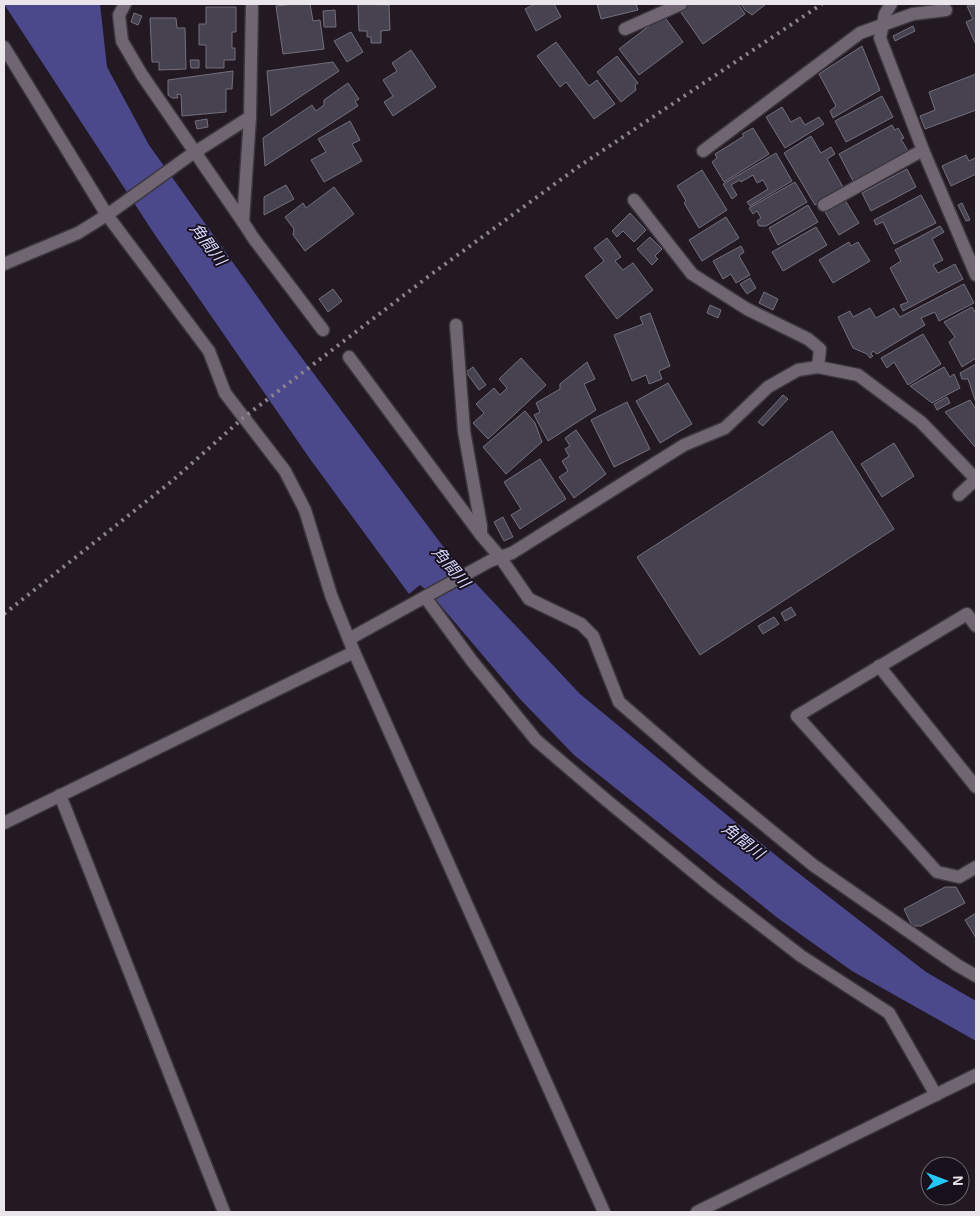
<svg xmlns="http://www.w3.org/2000/svg" width="980" height="1216" font-family="Helvetica,'Noto Sans JP',sans-serif">
  <style>
    .water { fill: #4b488c }
    .building { fill: #47424f; stroke: #746f7d }
    .lines { fill: none; stroke-linecap: round; stroke-linejoin: round }
    .service-casing { stroke: #3c363e; stroke-width: 15 }
    .minor-casing { stroke: #3c363e; stroke-width: 15 }
    .tertiary-casing { stroke: #3c363e; stroke-width: 15 }
    .service { stroke: #706672; stroke-width: 12 }
    .minor { stroke: #706672; stroke-width: 12 }
    .tertiary { stroke: #706672; stroke-width: 12 }
    .rail { stroke: #8a838b; stroke-width: 4; stroke-dasharray: 2.5 5; stroke-linecap: butt }
    .labels { text-anchor: middle; dominant-baseline: central; stroke-width: 4; stroke-linejoin: round; paint-order: stroke }
    .water-label { font-size: 16px; font-style: italic; fill: #d4d6ff; stroke: #18101a }
  </style>
  <rect width="100%" height="100%" fill="#221923"/>
  <!-- water -->
  <polygon class="water" points="4,4 100,4 107,67 149,145 284,334 451,557 580,694 784,862 926,972 976,1001 976,1041 852,971 779,919 574,755 519,698 430,593 420,585 409,594 310,459 153,232"/>
  <!-- building -->
  <g class="building">
    <polygon points="294,4 310,4 313,21 320,20 324,49 283,54 276,6"/>
    <polygon points="358,4 389,5 390,30 381,31 381,43 371,43 371,37 367,37 367,31 359,31"/>
    <polygon points="535,4 554,4 561,17 536,31 525,9"/>
    <polygon points="597,4 636,4 638,10 601,19"/>
    <polygon points="689,4 738,4 745,14 703,44 680,11"/>
    <polygon points="741,4 766,4 752,15 745,10"/>
    <polygon points="967,6 976,6 976,45 966,22 973,19"/>
    <polygon points="206,7 236,7 236,32 232,32 232,48 235,48 235,60 224,60 224,68 206,68 206,45 199,45 199,24 206,24"/>
    <polygon points="335,10 336,27 324,27 323,11"/>
    <polygon points="134,13 142,16 138,25 131,22"/>
    <polygon points="663,15 683,42 639,75 619,49"/>
    <polygon points="150,18 176,18 177,28 185,28 186,69 159,70 159,62 152,62"/>
    <polygon points="913,26 915,31 895,41 893,36"/>
    <polygon points="351,32 363,52 347,62 334,41"/>
    <polygon points="556,42 589,86 597,80 615,104 594,119 566,82 560,87 537,56"/>
    <polygon points="862,46 880,90 833,118 830,111 836,106 819,74"/>
    <polygon points="411,50 436,87 393,116 384,102 393,96 383,80 397,71 392,63"/>
    <polygon points="617,56 638,83 635,85 636,90 621,102 597,72"/>
    <polygon points="190,60 199,60 199,68 191,68"/>
    <polygon points="333,62 339,71 271,116 267,71"/>
    <polygon points="233,71 232,89 226,89 226,112 182,116 181,95 177,94 178,98 172,98 168,95 168,80"/>
    <polygon points="976,74 976,110 925,129 920,116 935,110 929,92"/>
    <polygon points="348,83 359,99 355,101 358,106 265,166 263,138 312,105 316,111 324,105 324,100"/>
    <polygon points="882,96 893,117 846,142 835,121"/>
    <polygon points="782,107 791,122 800,117 805,125 819,117 824,124 785,148 766,117"/>
    <polygon points="207,119 208,127 197,129 195,121"/>
    <polygon points="350,121 360,140 352,144 362,161 324,182 311,160 326,152 318,139"/>
    <polygon points="892,125 895,130 898,128 904,138 901,139 908,151 853,181 839,154"/>
    <polygon points="753,128 769,154 724,182 712,162 717,158 715,154 744,136 742,134"/>
    <polygon points="811,136 821,153 831,147 835,154 827,159 843,187 815,205 784,153"/>
    <polygon points="776,153 792,181 750,206 747,202 768,189 763,180 757,183 753,175 741,182 740,180 731,185 737,195 732,199 723,184"/>
    <polygon points="966,155 969,161 975,158 976,161 976,174 951,186 942,166"/>
    <polygon points="907,169 916,187 871,211 862,193"/>
    <polygon points="702,170 727,210 699,228 684,203 686,201 677,186"/>
    <polygon points="795,182 807,202 766,226 759,226 757,221 761,218 757,211 753,214 749,208"/>
    <polygon points="286,185 294,199 264,215 264,197"/>
    <polygon points="334,187 354,214 305,251 293,235 294,229 285,217 303,203 306,208"/>
    <polygon points="921,195 936,223 894,244 883,222 876,225 874,220"/>
    <polygon points="845,200 859,223 839,235 825,212"/>
    <polygon points="962,203 970,220 966,221 958,205"/>
    <polygon points="808,205 818,222 778,245 769,228"/>
    <polygon points="630,213 646,230 634,242 623,231 617,237 612,231"/>
    <polygon points="726,217 739,238 702,261 689,240"/>
    <polygon points="940,226 944,232 932,239 943,260 933,265 938,273 955,264 963,279 903,311 900,305 908,302 890,268 901,261 895,250"/>
    <polygon points="816,227 827,245 783,271 772,252"/>
    <polygon points="650,237 662,249 655,256 658,259 652,265 637,249"/>
    <polygon points="607,238 621,257 615,261 623,270 633,263 653,290 617,319 585,276 604,261 594,248"/>
    <polygon points="849,242 851,246 858,242 870,261 833,283 819,260"/>
    <polygon points="741,246 744,252 739,256 750,275 736,283 731,274 723,279 713,261"/>
    <polygon points="750,278 756,288 747,294 740,284"/>
    <polygon points="964,284 974,303 939,321 935,312 921,318 925,325 877,354 873,351 871,354 873,356 870,358 867,354 853,348 838,317 850,311 853,317 870,308 876,318 894,308 900,317"/>
    <polygon points="333,289 342,301 328,312 319,299"/>
    <polygon points="764,292 778,299 773,310 759,303"/>
    <polygon points="710,305 721,310 718,318 707,313"/>
    <polygon points="972,307 976,314 976,358 962,367 949,342 955,337 944,322"/>
    <polygon points="650,313 670,366 659,371 662,379 649,384 646,375 632,381 614,335 643,324 640,317"/>
    <polygon points="923,334 941,364 908,385 894,362 887,368 881,358"/>
    <polygon points="521,358 546,385 488,439 473,423 484,413 476,404 494,388 500,395 507,388 499,379"/>
    <polygon points="587,362 595,379 584,384 596,410 548,441 534,415 540,412 536,403 560,389 560,384"/>
    <polygon points="976,364 976,403 968,379 962,379 960,373"/>
    <polygon points="473,367 486,385 479,390 466,372"/>
    <polygon points="944,367 950,377 954,374 960,388 932,403 910,386"/>
    <polygon points="668,383 692,424 660,443 636,401"/>
    <polygon points="783,395 788,399 763,426 758,422"/>
    <polygon points="947,397 950,403 937,410 934,404"/>
    <polygon points="970,400 975,408 976,407 976,448 945,412"/>
    <polygon points="627,402 650,449 614,467 591,420"/>
    <polygon points="525,411 535,423 542,442 506,474 483,447"/>
    <polygon points="576,430 606,474 574,498 559,477 568,471 562,461 569,456 565,449 570,446 565,438"/>
    <polygon points="832,431 894,529 700,655 637,557"/>
    <polygon points="894,443 914,476 882,497 861,464"/>
    <polygon points="540,459 566,499 520,529 511,515 521,509 504,482"/>
    <polygon points="503,517 513,537 504,541 494,522"/>
    <polygon points="791,607 796,615 785,621 781,613"/>
    <polygon points="774,617 779,624 763,634 758,626"/>
    <polygon points="945,887 956,887 965,903 921,926 912,926 904,909"/>
    <polygon points="976,913 976,938 965,920"/>
  </g>
  <g class="lines">
    <!-- service casing -->
    <g class="service-casing">
      <g id="service">
        <polyline points="625,29 681,4"/>
        <polyline points="703,151 860,33 913,14 946,10"/>
        <polyline points="824,205 923,150"/>
        <polyline points="243,222 254,239 323,330"/>
        <polyline points="456,325 464,431 481,526 481,535"/>
        <polyline points="349,357 481,535 500,557"/>
        <polyline points="425,597 472,661 536,740 605,799 713,888 801,956 889,1013 936,1095"/>
      </g>
    </g>
    <!-- minor casing -->
    <g class="minor-casing">
      <g id="minor">
        <polyline points="125,4 119,15 122,41 142,75 243,222"/>
        <polyline points="891,4 885,14 880,38 923,150 976,275"/>
        <polyline points="4,47 107,215 209,351 225,393 285,471 305,510 331,595 354,652 604,1212"/>
        <polyline points="634,200 692,274 747,309 808,339 820,349 818,367"/>
        <polyline points="243,222 250,117 252,4"/>
        <polyline points="4,264 78,233 107,215 189,156 250,117"/>
        <polyline points="959,495 976,479"/>
        <polyline points="500,557 529,599 581,624 593,636 619,702 702,774 813,865 957,965 976,976"/>
        <polyline points="976,626 967,614 797,716 937,872 959,877 976,867"/>
        <polyline points="349,639 490,561 512,553 684,445 725,428 768,387 798,370 818,367 858,375 921,422 976,479"/>
        <polyline points="879,666 976,787"/>
        <polyline points="60,795 224,1212"/>
        <polyline points="4,823 354,652"/>
      </g>
    </g>
    <!-- tertiary casing -->
    <g class="tertiary-casing">
      <polyline id="tertiary" points="697,1212 976,1075"/>
    </g>
    <!-- service -->
    <use href="#service" class="service"/>
    <!-- minor -->
    <use href="#minor" class="minor"/>
    <!-- tertiary -->
    <use href="#tertiary" class="tertiary"/>
    <!-- rail -->
    <polyline class="rail" points="4,614 172,481 243,418 433,273 578,167 822,4"/>
  </g>
  <g class="labels">
    <!-- water labels -->
    <g class="water-label">
      <text transform="translate(208 244) rotate(53)">角間川</text>
      <text transform="translate(451 567) rotate(50)">角間川</text>
      <text transform="translate(743 841) rotate(38)">角間川</text>
    </g>
  </g>
  <!-- border -->
  <rect width="980" height="1216" fill="none" stroke="#eae4eb" stroke-width="10"/>
  <!-- north arrow -->
  <g transform="translate(945 1181) rotate(89)"><circle r="24" fill="#18101a" stroke="#6c656e"/>
  <path d="M0-4L9 19L0 12L-9 19Z" fill="#21c9fd"/>
  <text y="-8" font-size="14" font-weight="bold" text-anchor="middle" fill="#eae4eb">N</text>
  </g>
</svg>
